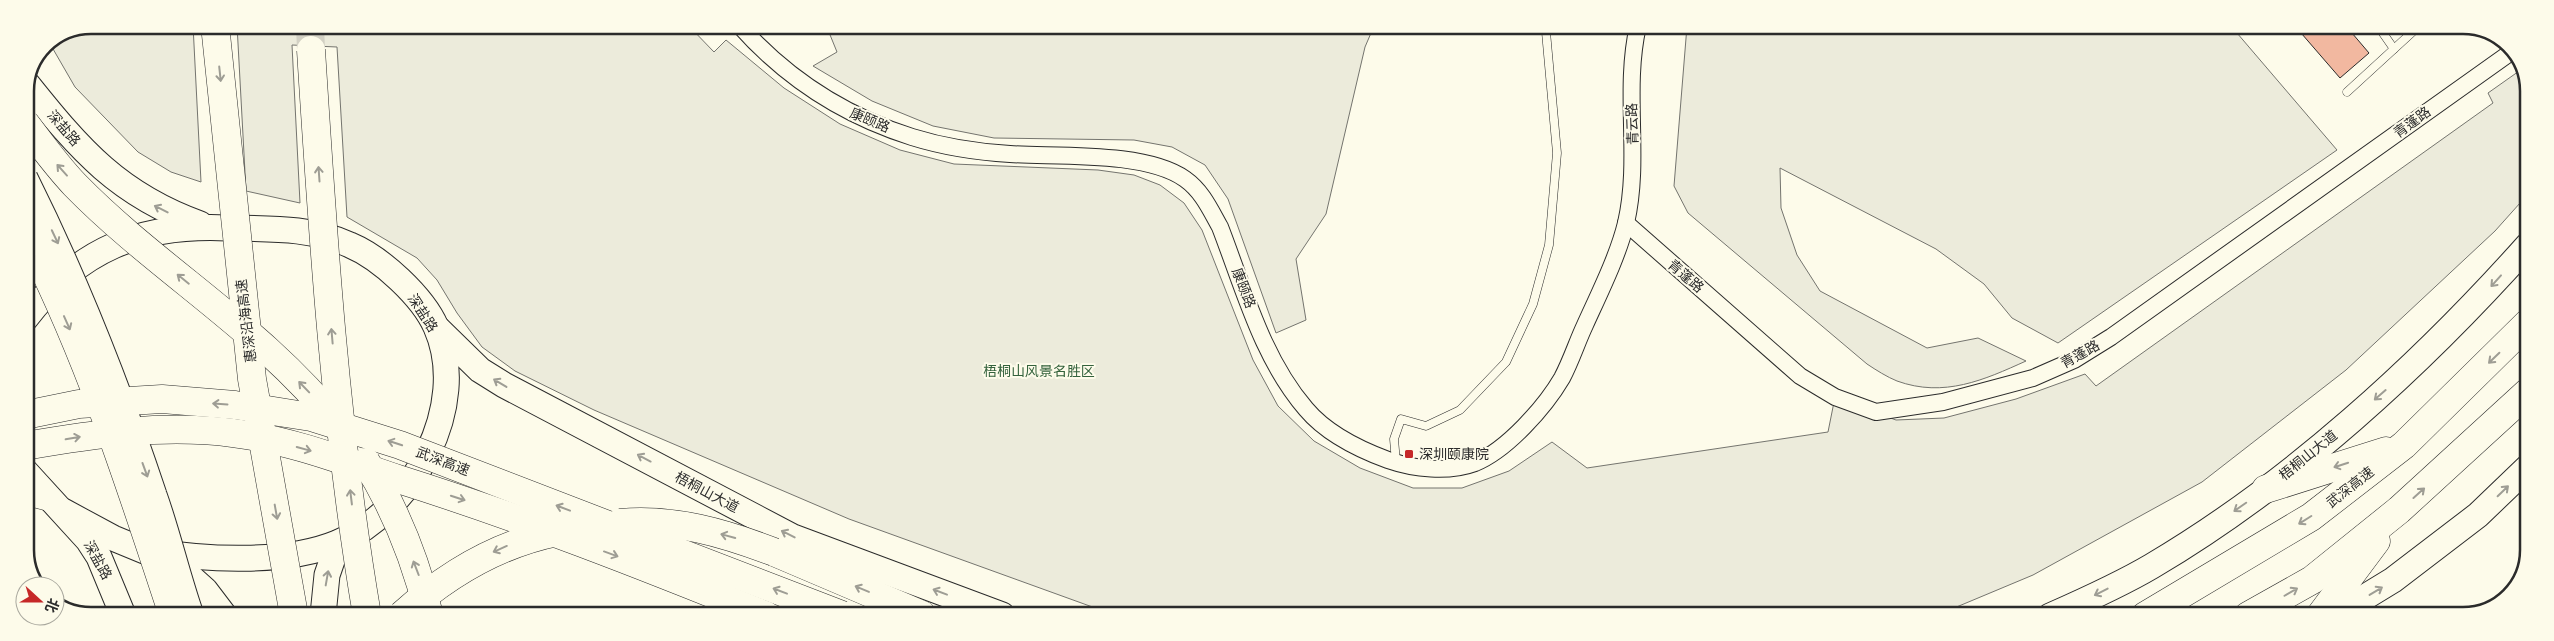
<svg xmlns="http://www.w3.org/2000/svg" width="2554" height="641" font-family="Mulish,'Noto Sans SC',sans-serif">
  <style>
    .green { fill: #ecebdb; stroke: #74746e }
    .building { fill: #f2b8a0; stroke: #2b2b2b }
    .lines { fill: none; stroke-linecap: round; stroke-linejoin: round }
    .motorway-tunnel { stroke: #d3d1c4; stroke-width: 28; stroke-dasharray: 28 14; stroke-linecap: butt }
    .service-casing { stroke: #2b2b2b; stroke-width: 9 }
    .minor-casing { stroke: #2b2b2b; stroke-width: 18 }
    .primary-casing { stroke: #2b2b2b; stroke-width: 27 }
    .motorway-casing { stroke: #2b2b2b; stroke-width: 29 }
    .service { stroke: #fdfbea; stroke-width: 8 }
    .minor { stroke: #fdfbea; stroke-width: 16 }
    .primary { stroke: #fdfbea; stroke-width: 25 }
    .motorway { stroke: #fdfbea; stroke-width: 28 }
    .primary-bridge-casing { stroke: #2b2b2b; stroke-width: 27; stroke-linecap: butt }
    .motorway-bridge-casing { stroke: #2b2b2b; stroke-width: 29; stroke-linecap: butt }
    .primary-bridge { stroke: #fdfbea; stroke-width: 25 }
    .motorway-bridge { stroke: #fdfbea; stroke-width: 28 }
    .oneway { stroke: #9e9d94 }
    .poi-dot { fill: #c62828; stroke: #fdfbea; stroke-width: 2 }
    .labels { text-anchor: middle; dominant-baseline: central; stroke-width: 4; stroke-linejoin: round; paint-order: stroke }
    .street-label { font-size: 14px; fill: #2b2b2b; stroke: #fdfbea }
    .park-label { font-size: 14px; fill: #34623c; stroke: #fdfbea }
    .poi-label { font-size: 14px; fill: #2b2b2b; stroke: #fdfbea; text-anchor: start }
    .rim { fill: none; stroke: #2b2b2b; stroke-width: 2.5 }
  </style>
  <rect width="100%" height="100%" fill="#fdfbea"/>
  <!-- green -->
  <g class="green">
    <polygon points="91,25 193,25 201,182 171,172 138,152 75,87 49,42"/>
    <polygon points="237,25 688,25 714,52 726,40 784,88 840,124 900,150 954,164 1098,170 1134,175 1160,185 1184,203 1202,230 1253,360 1278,406 1314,441 1360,468 1413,488 1462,488 1509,471 1552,442 1587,468 1828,432 1835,397 1896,420 1944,418 2016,399 2085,374 2096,386 2493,103 2488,93 2522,69 2529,86 2529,193 2495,231 2346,370 2202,482 2033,575 1935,616 1125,615 1098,609 849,519 594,410 515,371 482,347 457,313 437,280 417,258 347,217 337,47 292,45 300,203 246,191"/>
    <polygon points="826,25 1374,26 1365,47 1326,214 1296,259 1306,320 1276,333 1228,199 1205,165 1172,147 1134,140 994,138 933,126 872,101 813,66 837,52"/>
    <path d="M1687 26H2231L2337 150 2058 343 2012 318 1984 284 1936 249 1780 168 1781 208 1797 255 1820 291 1927 348 1978 338 2026 361C1984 380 1944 398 1897 381 1887 377 1876 370 1867 364L1688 213 1674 186Z"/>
  </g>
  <!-- building -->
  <polygon class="building" points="2295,26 2346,26 2369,53 2340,78"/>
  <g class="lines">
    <!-- motorway-tunnel -->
    <polyline class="motorway-tunnel" points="310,25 311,50"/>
    <!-- service casing -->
    <g class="service-casing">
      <g id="service">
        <polyline points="2378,26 2394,49"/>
        <polyline points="2347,92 2419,26"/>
        <polyline points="1396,462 1394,439 1401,419 1426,426 1460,410 1506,362 1533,304 1549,245 1557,153 1546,32 1549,26"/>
        <polyline points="25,501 48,507"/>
      </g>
    </g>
    <!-- minor casing -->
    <g class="minor-casing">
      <g id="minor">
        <path d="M739 25C786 78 845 116 912 137 944 147 977 152 1010 154 1057 157 1146 151 1185 179 1202 191 1210 209 1220 227 1244 289 1262 358 1306 409 1327 434 1358 449 1388 460 1414 469 1448 473 1475 463 1507 450 1545 407 1562 378 1571 361 1577 342 1585 325 1599 294 1618 256 1626 223 1641 158 1623 91 1638 26"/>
        <polyline points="1626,223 1800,376 1835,397 1876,412 1943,402 2033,378 2074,360 2111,337 2514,50"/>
      </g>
    </g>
    <!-- primary casing -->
    <g class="primary-casing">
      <g id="primary">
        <path d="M28 85C80 150 119 195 200 224"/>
        <path d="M25 319C79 249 140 224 227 228 269 229 311 227 350 245 381 258 423 297 436 327 471 406 412 512 337 543 286 564 206 560 153 551"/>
        <polyline points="437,328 480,370 504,385 793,537 1002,615"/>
        <polyline points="25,471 88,540 99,557 123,615"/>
        <polyline points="63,511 113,538 176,564 205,590 224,615"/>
        <polyline points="323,615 327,575 338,543"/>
        <path d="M2050 616C2084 601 2120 585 2152 566 2291 484 2421 365 2528 245"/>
        <polyline points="2334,616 2393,580 2478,515 2528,467"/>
      </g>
    </g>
    <!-- motorway casing -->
    <g class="motorway-casing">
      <g id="motorway">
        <polyline points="2266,489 2386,451"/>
        <polyline points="774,552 922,615"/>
        <polyline points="2145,616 2311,517 2404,445 2528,323"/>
        <polyline points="2248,616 2312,580 2399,510 2528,392"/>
        <polyline points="2320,616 2376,541"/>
      </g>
    </g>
    <!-- service -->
    <use href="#service" class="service"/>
    <!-- minor -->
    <use href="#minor" class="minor"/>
    <!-- primary -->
    <use href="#primary" class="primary"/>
    <!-- motorway -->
    <use href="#motorway" class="motorway"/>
    <!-- primary-bridge casing -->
    <g class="primary-bridge-casing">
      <path id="primary-bridge" d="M25 178C76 280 118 387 154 495 168 534 177 575 191 615"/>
    </g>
    <!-- motorway-bridge casing -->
    <g class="motorway-bridge-casing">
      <g id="motorway-bridge">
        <polyline points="215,25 252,379 294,615"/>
        <path d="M311 50C323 239 335 428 367 615"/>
        <path d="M25 123C41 144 56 165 75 185 158 270 265 331 339 426"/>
        <path d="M25 231C88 353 130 484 173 615"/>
        <polyline points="25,415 79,404 162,399 235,405 311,417 400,445 842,615"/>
        <path d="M25 446C94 434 163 424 233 433 290 440 344 461 398 479 522 518 644 566 765 615"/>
        <path d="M366 462C396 510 416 561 429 615"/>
        <path d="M620 523C674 518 724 533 774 552"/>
        <path d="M402 615C447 574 498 544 557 532"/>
      </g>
    </g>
    <!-- primary-bridge -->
    <use href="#primary-bridge" class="primary-bridge"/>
    <!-- motorway-bridge -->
    <use href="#motorway-bridge" class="motorway-bridge"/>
  </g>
  <!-- one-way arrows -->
  <defs><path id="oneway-shaft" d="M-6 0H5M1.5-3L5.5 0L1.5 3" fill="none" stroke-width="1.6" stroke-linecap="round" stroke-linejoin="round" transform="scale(1.25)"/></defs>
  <g class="oneway">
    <use href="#oneway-shaft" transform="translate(220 74) rotate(84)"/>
    <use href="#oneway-shaft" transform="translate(62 170) rotate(-132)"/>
    <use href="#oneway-shaft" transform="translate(319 174) rotate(-94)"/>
    <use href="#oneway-shaft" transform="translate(161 209) rotate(-153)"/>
    <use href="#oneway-shaft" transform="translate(55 237) rotate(65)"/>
    <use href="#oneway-shaft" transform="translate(183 279) rotate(-141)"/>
    <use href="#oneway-shaft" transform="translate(2496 281) rotate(132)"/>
    <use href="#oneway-shaft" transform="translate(67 323) rotate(66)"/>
    <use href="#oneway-shaft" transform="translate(332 336) rotate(-95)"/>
    <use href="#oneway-shaft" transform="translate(2494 358) rotate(136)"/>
    <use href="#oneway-shaft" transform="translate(500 383) rotate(-149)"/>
    <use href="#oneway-shaft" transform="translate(304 387) rotate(-134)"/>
    <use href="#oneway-shaft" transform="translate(2380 395) rotate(139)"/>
    <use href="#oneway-shaft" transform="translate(220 404) rotate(-176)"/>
    <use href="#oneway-shaft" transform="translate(73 438) rotate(-10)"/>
    <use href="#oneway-shaft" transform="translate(395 443) rotate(-162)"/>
    <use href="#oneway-shaft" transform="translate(304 449) rotate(15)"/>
    <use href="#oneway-shaft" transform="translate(644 458) rotate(-152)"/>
    <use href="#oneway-shaft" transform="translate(2341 465) rotate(162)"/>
    <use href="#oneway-shaft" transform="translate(145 470) rotate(70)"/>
    <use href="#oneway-shaft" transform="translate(2503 491) rotate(-44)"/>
    <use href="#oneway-shaft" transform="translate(2419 493) rotate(-42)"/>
    <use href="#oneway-shaft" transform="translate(351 497) rotate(-97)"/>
    <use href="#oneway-shaft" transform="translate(458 498) rotate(18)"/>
    <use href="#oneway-shaft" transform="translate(2240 507) rotate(145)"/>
    <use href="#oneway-shaft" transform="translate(563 508) rotate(-159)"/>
    <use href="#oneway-shaft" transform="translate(276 512) rotate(80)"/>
    <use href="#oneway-shaft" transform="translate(2305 520) rotate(148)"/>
    <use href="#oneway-shaft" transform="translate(788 534) rotate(-153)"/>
    <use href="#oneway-shaft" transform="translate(728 536) rotate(-165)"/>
    <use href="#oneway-shaft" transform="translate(500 549) rotate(156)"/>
    <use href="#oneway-shaft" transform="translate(611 554) rotate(20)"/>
    <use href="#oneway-shaft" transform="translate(416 568) rotate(-111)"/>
    <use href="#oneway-shaft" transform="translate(327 578) rotate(-80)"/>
    <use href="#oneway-shaft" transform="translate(862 589) rotate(-157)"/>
    <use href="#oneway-shaft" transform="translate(780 591) rotate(-159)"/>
    <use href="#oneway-shaft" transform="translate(2376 591) rotate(-31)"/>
    <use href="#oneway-shaft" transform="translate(940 592) rotate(-159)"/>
    <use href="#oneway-shaft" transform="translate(2101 592) rotate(153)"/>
    <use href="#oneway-shaft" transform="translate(2291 592) rotate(-30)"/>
  </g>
  <!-- markers -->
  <rect class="poi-dot" x="1404" y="449" width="10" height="10" rx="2.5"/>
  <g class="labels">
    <!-- street labels -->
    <g class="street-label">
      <text transform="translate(870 120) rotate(23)">康颐路</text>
      <text transform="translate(2412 122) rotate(-36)">青蓬路</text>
      <text transform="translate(1632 124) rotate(-92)">青云路</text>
      <text transform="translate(64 128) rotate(49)">深盐路</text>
      <text transform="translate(1686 276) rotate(41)">青蓬路</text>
      <text transform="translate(1244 288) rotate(69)">康颐路</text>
      <text transform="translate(423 313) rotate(57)">深盐路</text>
      <text transform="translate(246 321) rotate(-97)">惠深沿海高速</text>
      <text transform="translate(2080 354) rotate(-29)">青蓬路</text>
      <text transform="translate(2308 455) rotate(-39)">梧桐山大道</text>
      <text transform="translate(443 461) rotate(21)">武深高速</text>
      <text transform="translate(2350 487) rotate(-38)">武深高速</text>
      <text transform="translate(707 492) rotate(28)">梧桐山大道</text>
      <text transform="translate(98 560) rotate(61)">深盐路</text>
    </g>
    <!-- park labels -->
    <g class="park-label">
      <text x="1039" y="371">梧桐山风景名胜区</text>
    </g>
    <!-- poi labels -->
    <g class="poi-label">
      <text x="1419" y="454">深圳颐康院</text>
    </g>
  </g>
  <!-- crop -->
  <path d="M0 0H2554V641H0ZM91 34H2463A57 57 0 0 1 2520 91V550A57 57 0 0 1 2463 607H91A57 57 0 0 1 34 550V91A57 57 0 0 1 91 34Z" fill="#fdfbea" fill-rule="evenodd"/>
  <path class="rim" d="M91 34H2463A57 57 0 0 1 2520 91V550A57 57 0 0 1 2463 607H91A57 57 0 0 1 34 550V91A57 57 0 0 1 91 34Z"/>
  <!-- north arrow -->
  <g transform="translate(40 601) rotate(111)"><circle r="24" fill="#fdfbea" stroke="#a9a89e"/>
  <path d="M0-4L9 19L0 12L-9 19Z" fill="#c62828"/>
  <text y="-8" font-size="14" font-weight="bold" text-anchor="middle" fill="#2b2b2b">北</text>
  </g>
</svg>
